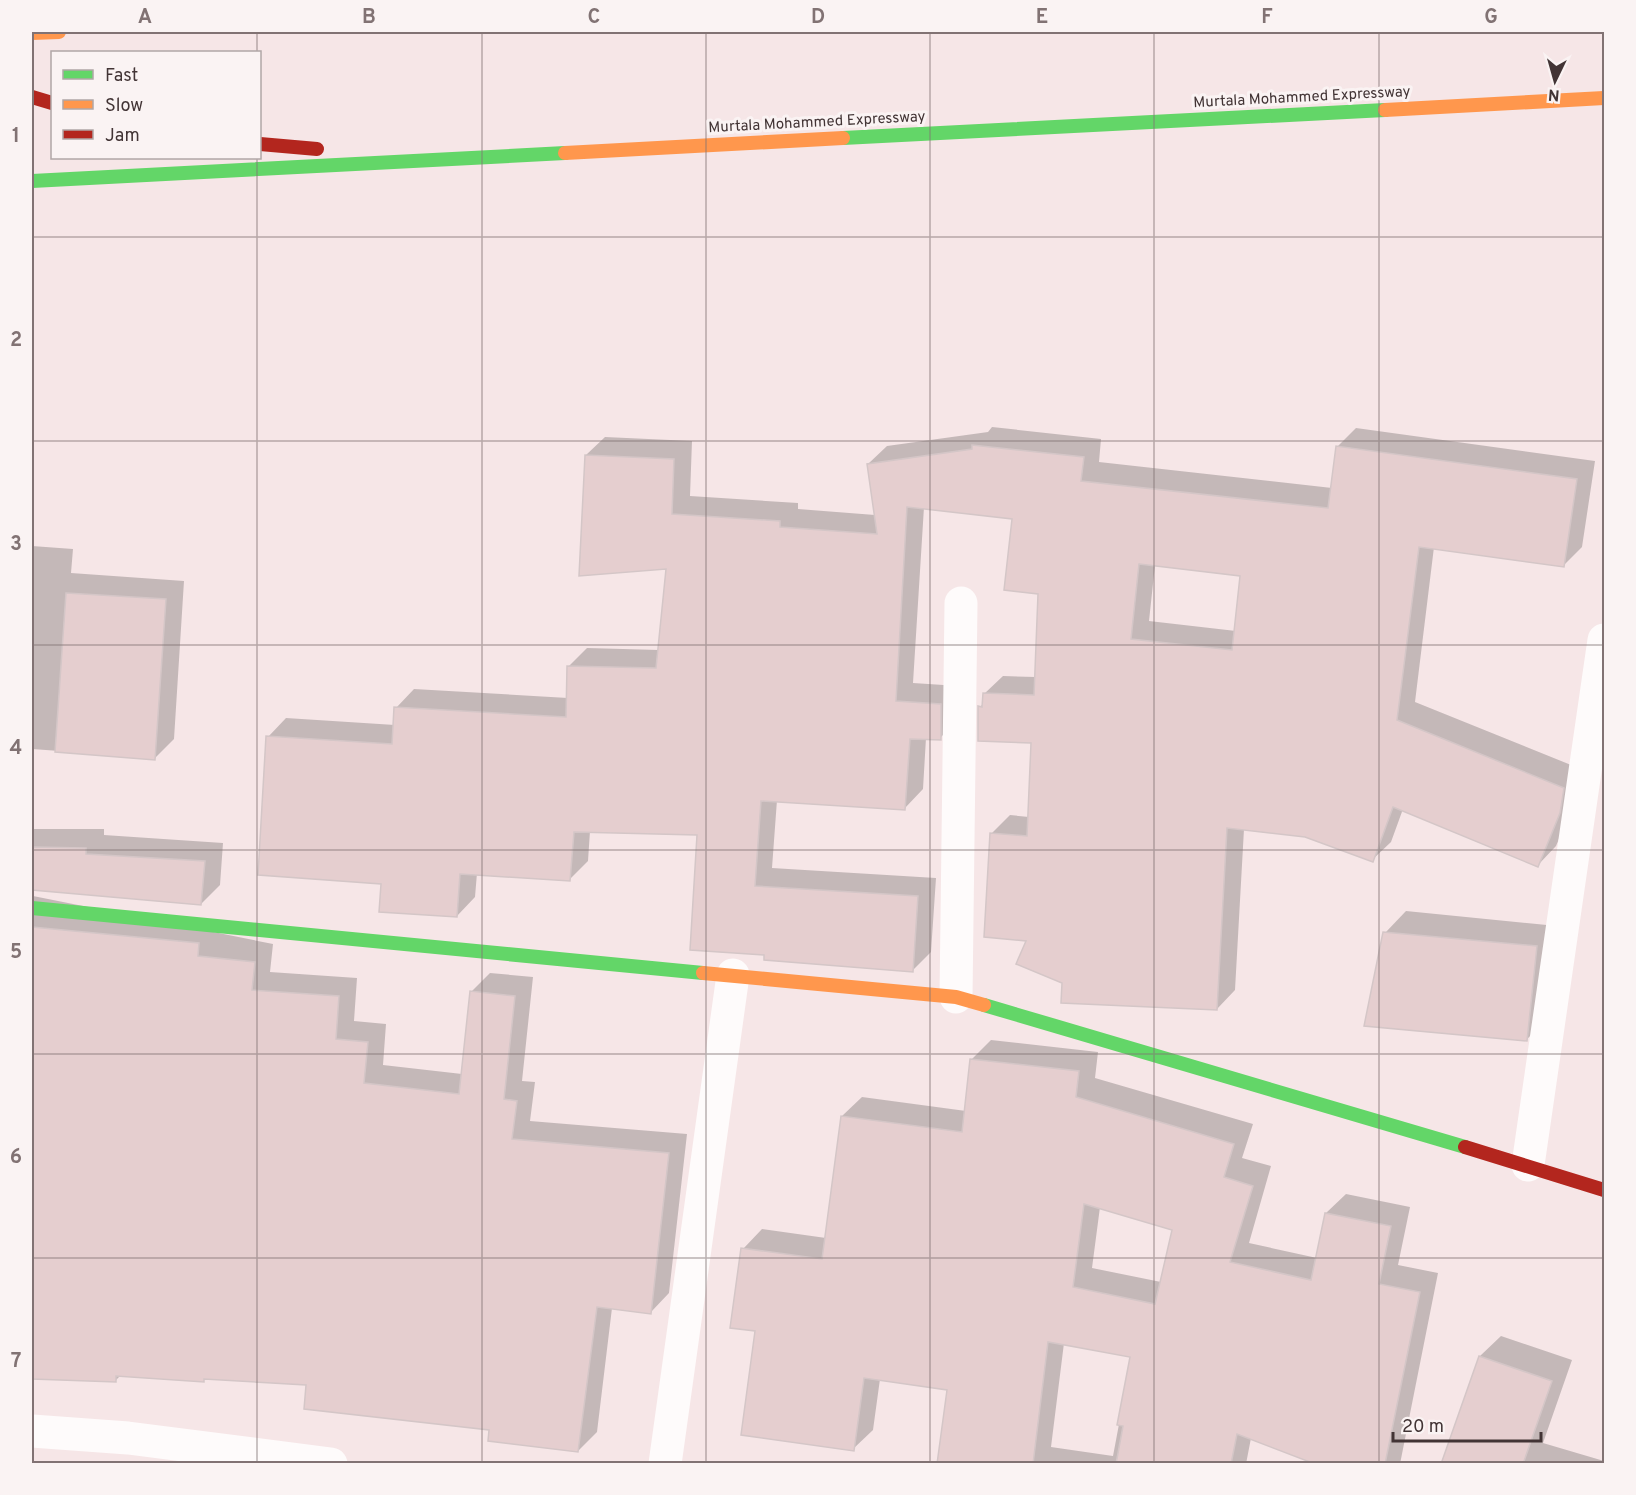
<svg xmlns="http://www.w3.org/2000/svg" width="1636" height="1495" font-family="Overpass,sans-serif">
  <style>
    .shadow { fill: #0003; fill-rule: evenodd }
    .building { fill: #e5cecf; stroke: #d4c6c7; stroke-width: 1.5; fill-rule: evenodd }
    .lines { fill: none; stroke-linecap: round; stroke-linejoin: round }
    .street { stroke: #fefbfb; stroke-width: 33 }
    .fast { stroke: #63d668; stroke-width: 14 }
    .slow { stroke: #ff974d; stroke-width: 14 }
    .jam { stroke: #b3261e; stroke-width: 14 }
    .grid { fill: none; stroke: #817273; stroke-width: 1.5; stroke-opacity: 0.55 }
    .labels { text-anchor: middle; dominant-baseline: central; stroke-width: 6; stroke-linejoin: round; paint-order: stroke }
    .street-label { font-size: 15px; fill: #423435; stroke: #faf3f3 }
    .neatline { fill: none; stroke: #817273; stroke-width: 2 }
    .grid-label { font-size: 20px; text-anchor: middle; font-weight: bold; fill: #817273 }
  </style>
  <rect width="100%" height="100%" fill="#f6e6e7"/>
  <!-- shadow -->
  <g class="shadow">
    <path d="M992 427 1101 439 1099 462 1332 488 1338 446 1356 428 1595 461 1582 547 1564 565 1434 547 1415 702 1581 769 1578 793 1556 846 1538 865 1403 809 1391 842 1372 860 1306 836 1244 829 1235 990 1217 1009 1064 982 1028 939 992 833 1010 815 1029 817 1033 741 980 707 984 703V694L1003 676 1036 677 1040 593 1013 518 924 507 913 683 959 686 958 720 940 738H926L923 789 905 808 777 800 772 868 936 878 931 952 913 970 766 954 698 833 590 831 588 861 570 879 477 873 475 897 457 916 382 882 268 737 286 718 395 725 396 708 414 689 568 698V667L587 648 659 650 667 567 586 455 605 437 692 441 690 496 798 503V509L875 515 868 464 887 446 988 432ZM1155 565 1242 574 1236 631 1149 621Z"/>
    <polygon points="32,546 73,549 71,573 184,581 174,739 155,758 32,749"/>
    <polygon points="32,829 104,829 104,835 223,843 220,885 201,904 32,888 33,896 273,944 270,972 357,978 354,1021 386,1024 383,1065 462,1074 471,992 490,973 533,977 522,1081 535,1082 530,1121 687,1134 669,1293 651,1312 612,1308 597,1432 578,1451 308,1383 207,1377 204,1380 121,1375 115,1381 32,1377"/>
    <polygon points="1406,911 1557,926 1548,1019 1526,1040 1385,933"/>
    <path d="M991 1040 1098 1052 1095 1078 1253 1124 1242 1158 1271 1166 1249 1243 1317 1258 1326 1213 1346 1194 1410 1207 1398 1265 1438 1273 1400 1464H1319L1251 1438 1246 1464H939L949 1389 880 1379 873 1430 853 1449 757 1330 743 1249 762 1229 826 1238 842 1116 862 1097 966 1111 972 1059ZM1100 1207 1173 1229 1161 1282 1092 1268ZM1064 1343 1132 1355 1113 1456 1051 1447Z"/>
    <polygon points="1501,1336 1572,1360 1543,1443 1604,1461 1604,1464 1443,1464 1480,1356"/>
  </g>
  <!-- building -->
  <g class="building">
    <path d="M972 445 1084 457 1081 481 1328 508 1336 446 1577 479 1564 567 1419 547 1397 720 1564 788 1560 813 1538 867 1393 807 1373 862 1305 837 1227 828 1217 1010 1061 1003 1062 983 1016 964 1026 941 984 937 990 833 1027 836 1031 743 978 741V706L982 707 983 693 1034 695 1038 594 1004 590 1012 519 907 507 896 701 941 704V740L910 739 905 810 761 801 755 886 918 896 913 972 764 960V955L690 950 697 835 574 832 570 881 460 874 457 917 379 912 381 884 258 875 266 736 392 744 394 707 566 717 567 666 656 668 666 569 579 576 585 455 674 459 672 514 780 521V527L877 534 867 464 972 449ZM1139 564 1240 576 1232 650 1131 639Z"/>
    <polygon points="66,593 166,599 155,760 55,752"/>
    <polygon points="32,847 86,848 86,854 205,861 201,905 32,890"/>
    <polygon points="32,927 199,943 198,956 255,962 252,990 339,996 336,1039 368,1042 364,1083 459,1094 470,991 515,996 504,1099 517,1101 512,1139 669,1153 651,1314 597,1307 578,1452 488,1441 489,1430 304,1409 306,1385 204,1379 204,1382 116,1376 116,1382 32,1379"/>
    <polygon points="1383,932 1537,946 1527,1041 1364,1026"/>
    <path d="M970 1059 1079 1071 1076 1097 1234 1144 1224 1177 1253 1186 1230 1262 1311 1280 1325 1213 1391 1226 1379 1284 1420 1292 1385 1464H1315L1237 1434 1231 1464H1116L1123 1426 1117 1425 1130 1357 1048 1342 1033 1464H937L947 1390 864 1378 854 1451 741 1435 755 1331 730 1328 741 1248 822 1259 841 1116 962 1132ZM1084 1204 1172 1230 1155 1304 1073 1287Z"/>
    <polygon points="1479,1356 1552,1381 1523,1464 1441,1464"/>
  </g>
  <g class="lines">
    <!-- street -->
    <g class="street">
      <polyline points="956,997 961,603"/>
      <polyline points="1528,1165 1604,640"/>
      <polyline points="32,1431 128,1438 331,1464"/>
      <polyline points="665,1464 733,975"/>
    </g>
    <!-- fast -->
    <g class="fast">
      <polyline points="843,138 1385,110"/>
      <polyline points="32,181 565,153"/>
      <polyline points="32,908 703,973"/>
      <polyline points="984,1005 1465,1147"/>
    </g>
    <!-- slow -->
    <g class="slow">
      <polyline points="32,33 59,32"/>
      <polyline points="1385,110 1604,98"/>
      <polyline points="565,153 843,138"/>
      <polyline points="703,973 956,997 984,1005"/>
    </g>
    <!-- jam -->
    <g class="jam">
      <polyline points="32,97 52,103"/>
      <polyline points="260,144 317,149"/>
      <polyline points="1465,1147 1604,1190"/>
    </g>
  </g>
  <!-- grid -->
  <path class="grid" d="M257 32V52M482 32V1464M706 32V1464M930 32V1464M1154 32V1464M1379 32V1464M257 158V1464M32 237H1604M32 441H1604M32 645H1604M32 850H1604M32 1054H1604M32 1258H1604"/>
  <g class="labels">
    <!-- street labels -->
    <g class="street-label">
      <text transform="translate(1302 98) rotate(-3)">Murtala Mohammed Expressway</text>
      <text transform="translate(817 123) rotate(-3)">Murtala Mohammed Expressway</text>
    </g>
  </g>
  <!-- border -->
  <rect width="1636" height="1495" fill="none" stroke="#faf3f3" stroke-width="66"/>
  <!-- legend -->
  <rect x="51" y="51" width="210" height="108" fill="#faf3f3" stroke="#b0a7a7" stroke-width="1.5"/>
  <rect x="63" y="70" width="30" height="9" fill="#63d668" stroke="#b0a7a7" stroke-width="1.5"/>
  <text x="105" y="81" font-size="18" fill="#423435">Fast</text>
  <rect x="63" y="100" width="30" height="9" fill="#ff974d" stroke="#b0a7a7" stroke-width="1.5"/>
  <text x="105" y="111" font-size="18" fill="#423435">Slow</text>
  <rect x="63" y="130" width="30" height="9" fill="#b3261e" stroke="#b0a7a7" stroke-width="1.5"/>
  <text x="105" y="141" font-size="18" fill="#423435">Jam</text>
  <!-- north arrow -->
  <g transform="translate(1555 81) rotate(185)" stroke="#faf3f3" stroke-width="4.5" paint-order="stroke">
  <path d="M0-4.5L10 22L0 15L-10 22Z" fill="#423435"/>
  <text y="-9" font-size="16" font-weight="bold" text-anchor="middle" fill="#423435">N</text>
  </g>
  <!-- scale -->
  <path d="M1393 1432v9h148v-9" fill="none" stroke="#423435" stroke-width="3"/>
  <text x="1402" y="1432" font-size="18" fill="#423435" stroke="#faf3f3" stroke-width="4.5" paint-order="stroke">20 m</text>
  <rect x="33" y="33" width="1570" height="1429" class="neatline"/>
  <g class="grid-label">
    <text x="145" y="23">A</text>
    <text x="369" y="23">B</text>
    <text x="594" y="23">C</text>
    <text x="818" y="23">D</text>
    <text x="1042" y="23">E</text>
    <text x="1267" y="23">F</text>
    <text x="1491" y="23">G</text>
    <text x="16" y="142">1</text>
    <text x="16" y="346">2</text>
    <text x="16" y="550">3</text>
    <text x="16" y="754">4</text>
    <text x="16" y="958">5</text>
    <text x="16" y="1163">6</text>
    <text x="16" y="1367">7</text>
  </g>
</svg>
